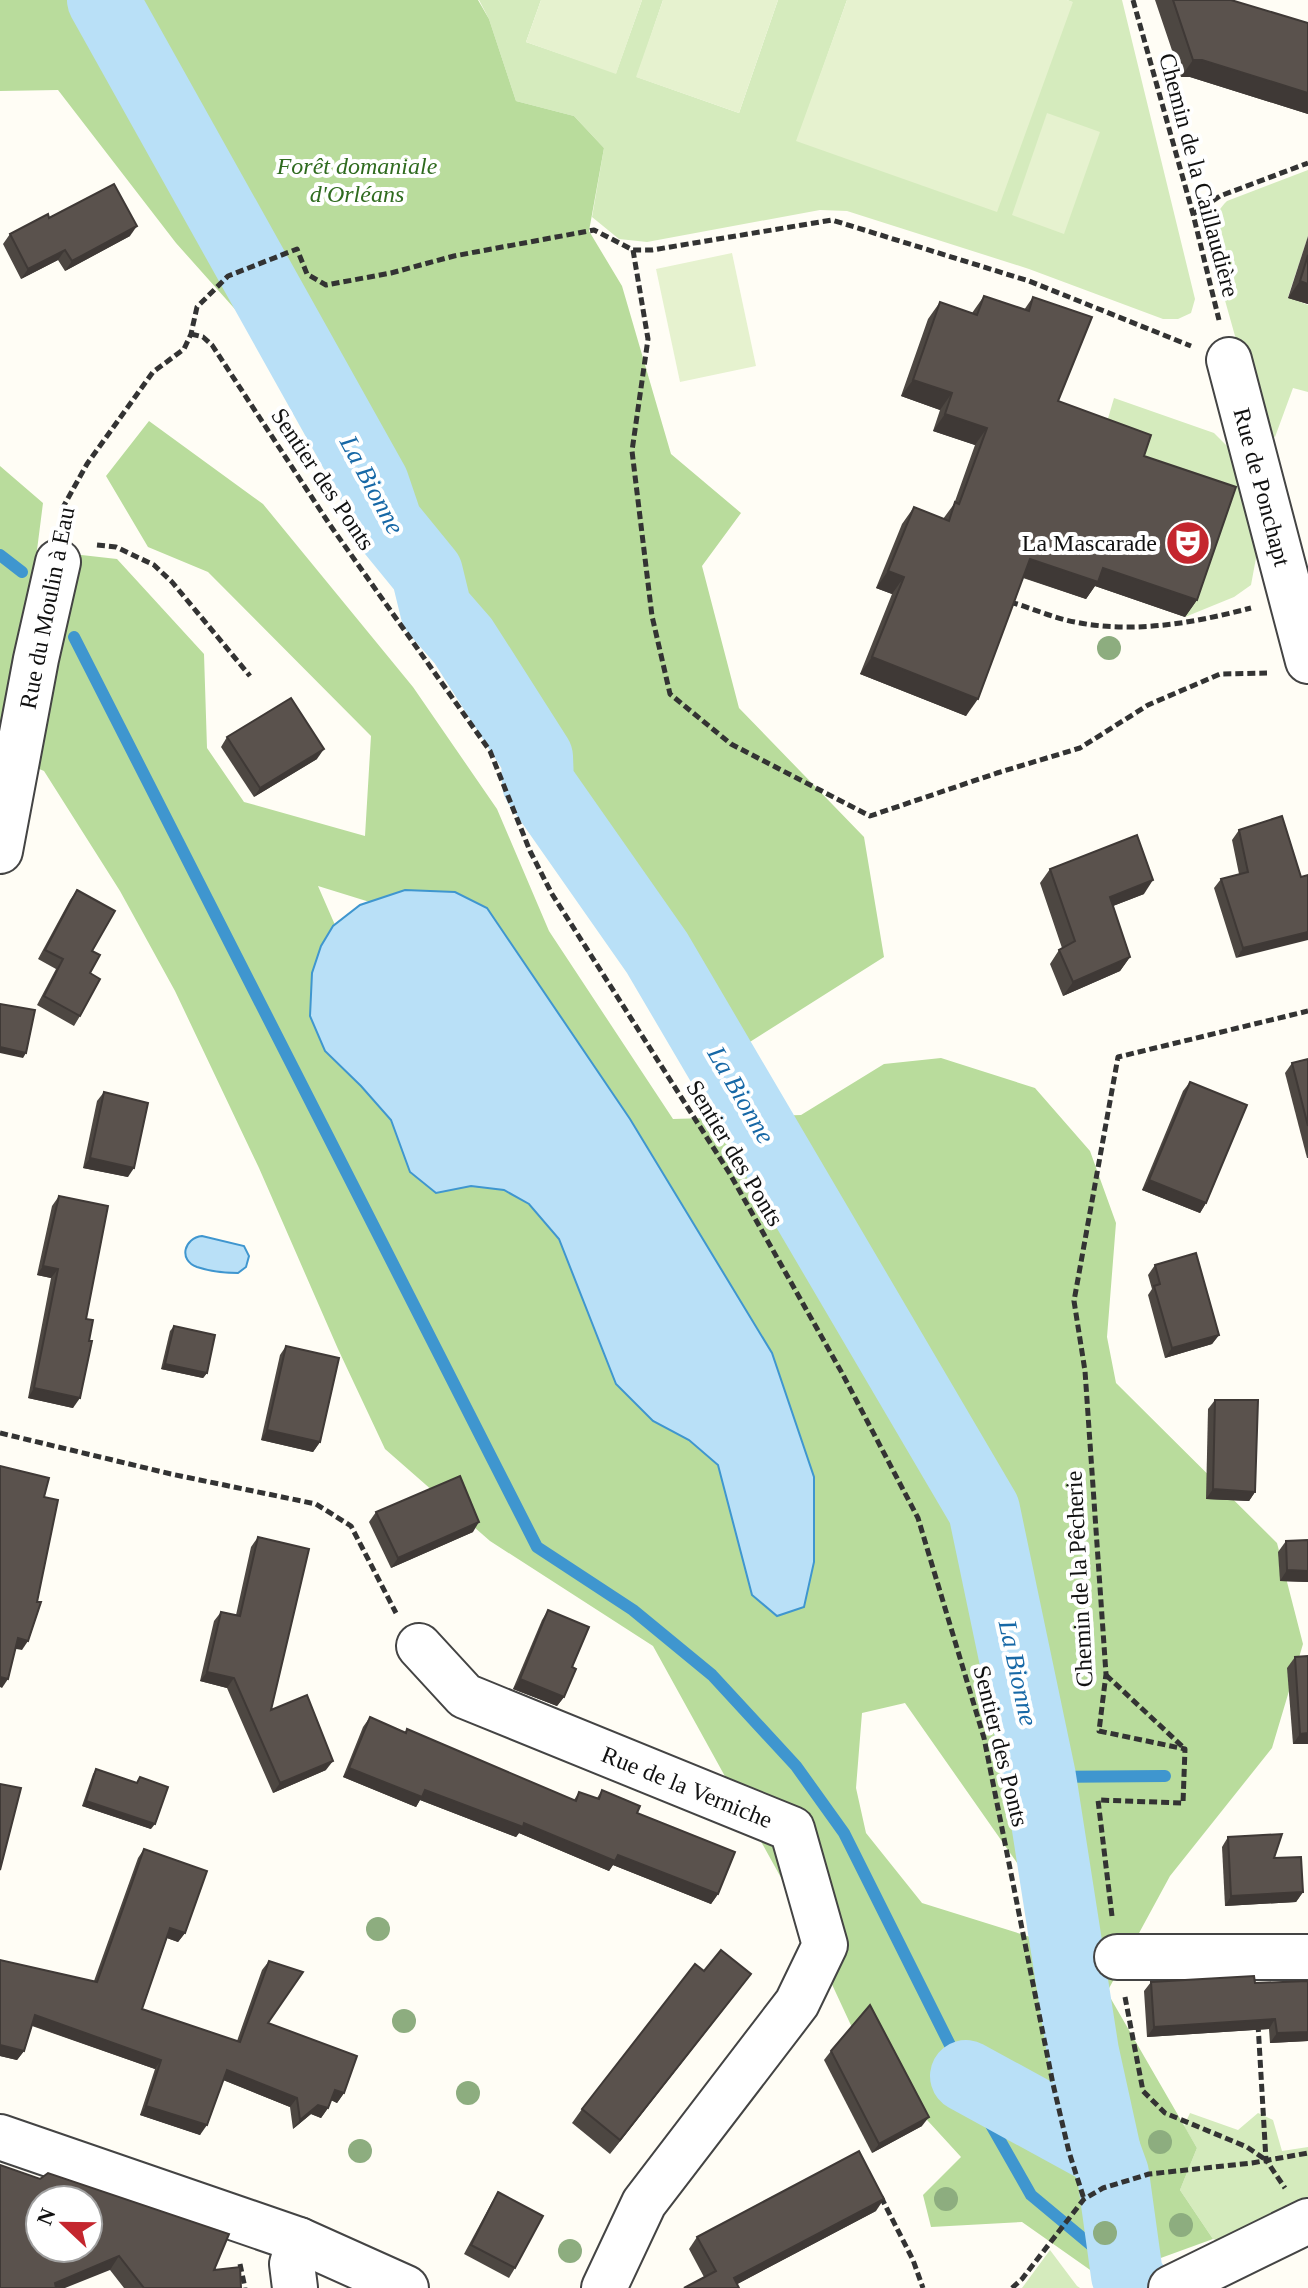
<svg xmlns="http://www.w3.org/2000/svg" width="1308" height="2288" font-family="'Times New Roman',serif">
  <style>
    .green { fill: #d5ebbd }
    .forest { fill: #b9dc9c; fill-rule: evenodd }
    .pitch { fill: #e6f2cf }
    .water { fill: #b9e0f7; stroke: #3f96cf; stroke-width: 2 }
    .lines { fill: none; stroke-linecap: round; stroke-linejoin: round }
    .stream { stroke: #3f96cf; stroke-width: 12 }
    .river { stroke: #b9e0f7; stroke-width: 72 }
    .minor-casing { stroke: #444; stroke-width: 48 }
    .path { stroke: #333; stroke-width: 5; stroke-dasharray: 8 4; stroke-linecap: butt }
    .minor { stroke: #fff; stroke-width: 44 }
    .tree { fill: #8dad7f }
    .wall { fill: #4d4742 }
    .shaded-wall { fill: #3f3936 }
    .building { fill: #5a524d; stroke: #3f3936; stroke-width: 2; fill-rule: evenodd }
    .labels { text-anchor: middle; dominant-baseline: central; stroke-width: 8; stroke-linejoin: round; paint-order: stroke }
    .park-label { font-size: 24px; font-style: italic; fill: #2f6b1f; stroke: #fff }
    .street-label { font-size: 24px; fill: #111; stroke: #fff }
    .poi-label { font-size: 24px; fill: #111; stroke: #fff; text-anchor: end }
    .water-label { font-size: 26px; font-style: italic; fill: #1768a6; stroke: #fff }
  </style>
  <rect width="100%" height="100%" fill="#fffdf5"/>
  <!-- green -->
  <g class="green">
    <polygon points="479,0 541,0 526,42 616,73 642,0 663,0 637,77 739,113 778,0 847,0 797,141 1072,2 1067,0 1122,0 1195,299 1191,313 1178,319 1163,319 1029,269 847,211 820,210 647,242 619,239 592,217 604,148 574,116 516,101 489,19"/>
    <path d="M1308 170V236L1288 297 1308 305V392L1293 388 1275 437 1262 432 1210 247C1211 228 1213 215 1227 201Z"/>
    <polygon points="1114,398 1214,433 1234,453 1257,524 1256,558 1251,585 1234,597 1185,617 1224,504 1102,439"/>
    <polygon points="1190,2113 1238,2130 1258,2113 1273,2120 1282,2151 1308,2147 1308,2198 1222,2242 1213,2239 1180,2190 1197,2148 1184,2126"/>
    <polygon points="1050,2250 1077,2286 1080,2288 1022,2288"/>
  </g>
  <!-- forest -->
  <g class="forest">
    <polygon points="0,0 478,0 489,19 516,101 574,116 604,148 589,231 622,286 671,454 741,513 702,566 739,708 864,837 884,957 693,1078 508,685 332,418 176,243 58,90 0,91"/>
    <path d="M149 421 263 504 413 687 497 809 549 931 673 1119 801 1115 884 1064 941 1058 1035 1088 1090 1151 1116 1223 1107 1337 1116 1383 1277 1543 1303 1644 1272 1748 1170 1876 1107 1992 1197 2148 1180 2190 1213 2239 1103 2279 1022 2222 931 2227 923 2195 961 2157 862 2049 790 1894 653 1646 490 1541 385 1449 338 1349 259 1168 175 991 120 891 44 771 37 768 0 819V466L43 503 37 550 117 559 204 654 207 748 244 802 365 836 371 736 208 572 148 547 106 476ZM318 886 460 930 342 941ZM905 1703 1034 1887 1040 1940 922 1903 866 1833 856 1788 862 1713Z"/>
  </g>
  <!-- pitch -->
  <g class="pitch">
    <polygon points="541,0 642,0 616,74 526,42"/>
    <polygon points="663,0 778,0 739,113 636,77"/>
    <polygon points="847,0 1067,0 1073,2 997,212 796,141"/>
    <polygon points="1047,113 1100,132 1064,234 1012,215"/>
    <polygon points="732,253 756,366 680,382 656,269"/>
  </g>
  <!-- water -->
  <g class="water">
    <polygon points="405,890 455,892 487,908 630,1119 772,1353 814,1477 814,1562 804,1607 777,1616 752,1595 718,1465 689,1440 653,1421 616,1384 559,1239 529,1204 504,1190 471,1186 436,1193 410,1172 391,1120 361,1086 325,1051 310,1016 312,973 321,946 333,926 360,905"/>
    <path d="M202 1236 244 1246 249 1256 246 1267 238 1273C225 1273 209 1271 197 1267 178 1260 184 1238 202 1236Z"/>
  </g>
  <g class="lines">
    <!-- stream -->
    <g class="stream">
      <polyline points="0,555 22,572"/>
      <polyline points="74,637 537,1547 633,1610 712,1675 796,1766 844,1833 982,2109 1031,2195 1127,2275"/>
      <polyline points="1040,1777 1165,1776"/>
    </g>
    <!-- river -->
    <g class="river">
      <polyline points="103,0 373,483 387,524 427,573 436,610 463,641 537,757 538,783 657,953 984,1510 1040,1777 1083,2052 1105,2152 1113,2174 1127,2275 1135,2288"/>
      <polyline points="966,2076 1105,2152"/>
    </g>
    <!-- minor casing -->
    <g class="minor-casing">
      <g id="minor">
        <polyline points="1229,360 1308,661"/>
        <polyline points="0,851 36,659 58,562"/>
        <polyline points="419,1646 465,1696 792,1829 825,1945 797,2003 644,2203 604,2288"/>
        <polyline points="1117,1957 1308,1957"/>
        <polyline points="0,2137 299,2240 406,2288"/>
        <polyline points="295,2288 292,2264 299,2240"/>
        <polyline points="1171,2288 1308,2221"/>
      </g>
    </g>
    <!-- path -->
    <g class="path">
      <polyline points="1133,0 1193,214 1219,320"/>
      <polyline points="1193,214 1220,196 1308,163"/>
      <polyline points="633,250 648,339 632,451 652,616 670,694 731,744 870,816 997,773 1080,748 1148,705 1220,674 1267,673"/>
      <polyline points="191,334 203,337 212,345 330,525 490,751 530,851 552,894 730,1174 842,1373 918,1518 984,1738 1053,2084 1069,2152 1084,2199"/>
      <polyline points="62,521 62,509 87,464 153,372 184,349 191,334 197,307 228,276 297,249 307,274 326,285 391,273 454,256 594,230 633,250 652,250 832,220 1029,281 1191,346"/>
      <polyline points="97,545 116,547 154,565 172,582 250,676"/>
      <path d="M1010 602C1032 608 1053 618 1075 622 1134 634 1193 623 1251 608"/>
      <polyline points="0,1433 171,1474 316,1504 351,1526 396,1613"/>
      <polyline points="1106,1675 1184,1748"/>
      <polyline points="1112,1916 1098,1800 1183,1803 1185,1749 1099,1731 1106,1674 1085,1371 1074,1301 1118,1057 1308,1011"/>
      <polyline points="1125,1997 1143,2091 1165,2113 1247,2147 1266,2160"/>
      <polyline points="1258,2024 1266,2160 1285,2188"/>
      <polyline points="881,2197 913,2260 923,2288"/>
      <polyline points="240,2264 245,2288"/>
      <polyline points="1012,2288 1022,2279 1084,2199 1103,2188 1149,2174 1252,2163 1308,2153"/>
    </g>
    <!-- minor -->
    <use href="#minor" class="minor"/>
  </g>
  <!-- trees -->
  <g class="tree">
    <circle cx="1109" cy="648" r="12"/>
    <circle cx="378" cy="1929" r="12"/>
    <circle cx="404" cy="2021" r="12"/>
    <circle cx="468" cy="2093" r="12"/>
    <circle cx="1160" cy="2142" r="12"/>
    <circle cx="360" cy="2151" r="12"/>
    <circle cx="946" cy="2199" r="12"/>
    <circle cx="1181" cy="2225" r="12"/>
    <circle cx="1105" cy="2233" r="12"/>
    <circle cx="570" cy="2251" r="12"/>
  </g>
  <!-- wall -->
  <g class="wall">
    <polygon points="1155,0 1231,0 1308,23 1308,114 1190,77 1181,77"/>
    <polygon points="49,218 130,236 65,271 58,260 21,279 3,244 10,234"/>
    <polygon points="1308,236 1308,304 1288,298"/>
    <polygon points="984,296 1024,310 1033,297 1058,401 1144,456 1197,600 1185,617 1095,586 1086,599 1023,578 966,716 860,674 892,594 876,588 902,524 914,507 943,519 954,504 975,445 933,431 940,410 901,396 928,319 940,302 972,313"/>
    <polygon points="227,737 317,759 254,797 221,747"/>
    <polygon points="1239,830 1301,877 1236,958 1214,888 1221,879 1239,874 1232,840"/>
    <polygon points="1050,869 1144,894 1113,906 1130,957 1120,971 1063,996 1050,964 1059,950 1062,948 1040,883"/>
    <polygon points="77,890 92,951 90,973 80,1016 74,1026 37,1005 56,969 38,959 70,900"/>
    <polygon points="1308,1059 1308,1158 1307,1158 1285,1073 1292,1063"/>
    <polygon points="1190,1082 1206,1203 1200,1213 1142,1190 1183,1091"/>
    <polygon points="104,1092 128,1177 83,1168 97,1101"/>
    <polygon points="59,1196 86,1319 89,1341 73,1408 28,1398 51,1278 37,1275 52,1206"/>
    <polygon points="1155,1265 1219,1335 1212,1344 1165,1358 1148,1295 1152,1289 1148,1275"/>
    <polygon points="174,1326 207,1373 203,1378 161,1369 170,1331"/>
    <polygon points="286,1346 320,1442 313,1452 261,1440 280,1355"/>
    <polygon points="1215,1400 1255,1492 1249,1501 1206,1499 1208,1409"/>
    <polygon points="376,1512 473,1532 391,1568 369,1522"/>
    <polygon points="258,1537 271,1710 326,1770 273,1793 227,1688 200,1681 214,1621 221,1612 236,1615 251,1547"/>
    <polygon points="1308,1540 1308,1582 1280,1581 1278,1552 1286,1541"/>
    <polygon points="548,1610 572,1667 564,1697 557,1706 513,1689 542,1620"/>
    <polygon points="1308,1656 1308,1744 1293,1744 1287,1668 1295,1657"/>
    <polygon points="370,1717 405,1732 407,1729 574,1800 579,1792 597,1798 602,1790 637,1813 718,1894 711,1904 613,1865 609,1871 519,1833 516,1837 420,1800 416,1807 343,1777 363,1727"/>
    <polygon points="96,1769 136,1783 140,1777 151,1829 82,1806 93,1774"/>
    <polygon points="1228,1837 1274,1858 1303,1892 1296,1902 1225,1906 1222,1847"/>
    <polygon points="144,1849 185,1933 178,1942 167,1938 142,2009 237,2041 262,1970 269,1961 268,2023 344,2093 337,2103 331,2100 328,2108 321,2118 311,2114 293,2129 290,2107 223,2080 200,2135 140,2115 155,2069 32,2026 24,2051 17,2060 0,2056 0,1960 94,1981 138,1858"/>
    <polygon points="704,1971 751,1974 610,2154 572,2123 582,2109"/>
    <polygon points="1151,1982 1255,1983 1308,2041 1270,2043 1269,2029 1147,2037 1144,1991"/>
    <polygon points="831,2051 922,2126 872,2153 824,2060"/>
    <polygon points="0,2165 214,2270 241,2288 124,2288 110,2270"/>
    <polygon points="498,2192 515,2268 509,2278 464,2254 492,2202"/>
    <polygon points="876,2211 737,2284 704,2277 689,2249 697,2237"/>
  </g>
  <!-- shaded-wall -->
  <g class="shaded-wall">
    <polygon points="1193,60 1202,60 1308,93 1308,114 1190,77 1181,77"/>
    <polygon points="137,226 130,236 65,271 72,261"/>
    <polygon points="65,250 58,260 21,279 28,269"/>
    <polygon points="1300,281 1308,284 1308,304 1288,298"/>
    <polygon points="913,380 952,393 940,410 901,396"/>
    <polygon points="945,414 987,428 975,445 933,431"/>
    <polygon points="1030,559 1103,568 1197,600 1185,617 1095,586 1086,599 1019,576"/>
    <polygon points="888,571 904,577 892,594 876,588"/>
    <polygon points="872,657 978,699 966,716 860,674"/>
    <polygon points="324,749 317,759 254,797 260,788"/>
    <polygon points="1153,880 1144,894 1100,911 1110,897"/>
    <polygon points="1308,932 1308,940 1236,958 1243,948"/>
    <polygon points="1130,957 1120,971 1063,996 1073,982"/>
    <polygon points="0,1047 26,1053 23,1058 0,1053"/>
    <polygon points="90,1158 134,1168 128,1177 83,1168"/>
    <polygon points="1149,1180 1206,1203 1200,1213 1142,1190"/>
    <polygon points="43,1266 58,1269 51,1278 37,1275"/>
    <polygon points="1219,1335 1212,1344 1165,1358 1172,1348"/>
    <polygon points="165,1364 207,1373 203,1378 161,1369"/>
    <polygon points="34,1388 80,1398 73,1408 28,1398"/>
    <polygon points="267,1430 320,1442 313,1452 261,1440"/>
    <polygon points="1213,1489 1255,1492 1249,1501 1206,1499"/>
    <polygon points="479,1522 473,1532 391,1568 398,1558"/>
    <polygon points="1287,1570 1308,1571 1308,1582 1280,1581"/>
    <polygon points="18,1638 28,1641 22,1650 11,1648"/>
    <polygon points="207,1672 234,1678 227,1688 200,1681"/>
    <polygon points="0,1677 8,1679 2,1688 0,1687"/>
    <polygon points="520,1679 564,1697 557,1706 513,1689"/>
    <polygon points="1308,1733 1308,1744 1293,1744 1300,1734"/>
    <polygon points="333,1761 326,1770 273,1793 280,1783"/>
    <polygon points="349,1768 425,1790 618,1855 718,1894 711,1904 613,1865 609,1871 519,1833 516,1837 420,1800 416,1807 343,1777"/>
    <polygon points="86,1801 155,1824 151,1829 82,1806"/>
    <polygon points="1303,1892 1296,1902 1225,1906 1231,1896"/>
    <polygon points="170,1928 185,1933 178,1942 164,1937"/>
    <polygon points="751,1974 741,1987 610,2154 620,2140"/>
    <polygon points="35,2015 161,2060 155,2069 28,2024"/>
    <polygon points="1275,2019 1269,2029 1147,2037 1154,2027"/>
    <polygon points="1308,2032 1308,2041 1270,2043 1277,2033"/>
    <polygon points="0,2045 24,2051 17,2060 0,2056"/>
    <polygon points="227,2070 297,2098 290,2107 221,2079"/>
    <polygon points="335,2090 344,2093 337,2103 329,2099"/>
    <polygon points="318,2105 328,2108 321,2118 311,2114 293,2129 300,2120"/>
    <polygon points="146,2106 207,2125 200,2135 140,2115"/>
    <polygon points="929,2117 922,2126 872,2153 879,2144"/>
    <polygon points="884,2199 876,2211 730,2288 734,2278"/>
    <polygon points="119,2256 110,2270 65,2288 52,2288 55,2283"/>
  </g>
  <!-- building -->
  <g class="building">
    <polygon points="1173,0 1231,0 1308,23 1308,93 1202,60 1193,60"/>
    <polygon points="114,184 137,226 72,261 65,250 28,269 10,234 48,214 49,218"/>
    <polygon points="1308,255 1308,284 1300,281"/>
    <polygon points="984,296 1029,311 1033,297 1092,317 1058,401 1151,435 1144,456 1236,487 1197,600 1103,568 1098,582 1030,559 978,699 872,657 904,577 888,571 914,507 949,521 955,502 959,504 987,428 945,414 952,393 913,380 940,302 977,315"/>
    <polygon points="291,698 324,749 260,788 227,737"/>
    <polygon points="1282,816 1301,877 1308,875 1308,932 1243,948 1221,879 1248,872 1239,830"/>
    <polygon points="1137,835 1153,880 1110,897 1130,957 1073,982 1059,950 1075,941 1050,869"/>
    <polygon points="77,890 115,911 92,951 100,955 90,973 100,979 80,1016 44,996 63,959 45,950"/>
    <polygon points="0,1004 35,1010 26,1053 0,1047"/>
    <polygon points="1308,1059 1308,1126 1292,1063"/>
    <polygon points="1190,1082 1247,1105 1206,1203 1149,1180"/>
    <polygon points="104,1092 148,1103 134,1168 90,1158"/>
    <polygon points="59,1196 108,1206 86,1319 93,1320 89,1341 92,1341 80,1398 34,1388 58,1269 43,1266"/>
    <polygon points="1196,1253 1219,1335 1172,1348 1154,1286 1160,1284 1155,1265"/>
    <polygon points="174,1326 215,1335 207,1373 165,1364"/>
    <polygon points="286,1346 339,1358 320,1442 267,1430"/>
    <polygon points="1215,1400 1258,1400 1255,1492 1213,1489"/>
    <polygon points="0,1466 49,1478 44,1497 58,1500 37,1602 41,1602 28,1641 18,1638 8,1679 0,1677"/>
    <polygon points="460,1476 479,1522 398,1558 376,1512"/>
    <polygon points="258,1537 309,1549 271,1710 307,1695 333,1761 280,1783 234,1678 207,1672 221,1612 240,1616"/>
    <polygon points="1308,1540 1308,1571 1287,1570 1286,1541"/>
    <polygon points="548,1610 589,1627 572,1667 576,1669 564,1697 520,1679"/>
    <polygon points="1308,1656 1308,1733 1300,1734 1295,1657"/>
    <polygon points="370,1717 406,1733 407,1729 576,1801 579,1792 599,1799 602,1790 640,1806 637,1813 735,1852 718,1894 618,1855 615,1861 524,1823 523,1827 425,1790 422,1797 349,1768"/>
    <polygon points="96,1769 137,1783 140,1777 168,1787 155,1824 86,1801"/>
    <polygon points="0,1784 21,1788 0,1870"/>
    <polygon points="1282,1834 1274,1858 1301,1857 1303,1892 1231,1896 1228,1837"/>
    <polygon points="144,1849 207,1871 185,1933 170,1928 142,2009 240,2042 269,1961 303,1972 268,2023 357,2056 344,2093 335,2090 328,2108 318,2105 300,2120 297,2098 227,2070 207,2125 146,2106 161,2060 35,2015 24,2051 0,2045 0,1960 97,1982"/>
    <polygon points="721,1950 751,1974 620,2140 582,2109 695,1964 704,1971"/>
    <polygon points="1254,1976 1255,1983 1308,1981 1308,2032 1277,2033 1275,2019 1154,2027 1151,1982"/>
    <polygon points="870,2005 929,2117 879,2144 831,2051"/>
    <polygon points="859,2151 884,2199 734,2278 739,2288 684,2288 716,2271 697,2237"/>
    <path d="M0 2165 40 2179 48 2173 229 2234 214 2270 240 2267 241 2288H144L119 2256 55 2283 56 2288H0ZM40 2200H88V2248H40Z"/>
    <polygon points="498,2192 543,2216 515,2268 471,2245"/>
  </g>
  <!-- icons -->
  <defs>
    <g id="theatre-disc" transform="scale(2.3)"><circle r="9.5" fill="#c4262e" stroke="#fff"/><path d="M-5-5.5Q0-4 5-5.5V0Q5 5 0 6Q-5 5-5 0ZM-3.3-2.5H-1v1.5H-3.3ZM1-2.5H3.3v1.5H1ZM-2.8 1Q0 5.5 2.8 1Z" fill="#fff"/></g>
  </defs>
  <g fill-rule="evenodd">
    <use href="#theatre-disc" x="1188" y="543"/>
  </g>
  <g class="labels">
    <!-- park labels -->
    <g class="park-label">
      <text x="357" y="166">Forêt domaniale<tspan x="357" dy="28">d'Orléans</tspan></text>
    </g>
    <!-- street labels -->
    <g class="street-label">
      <text transform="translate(1199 175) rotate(75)">Chemin de la Caillaudière</text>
      <text transform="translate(323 479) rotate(56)">Sentier des Ponts</text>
      <text transform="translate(1262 487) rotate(75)">Rue de Ponchapt</text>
      <text transform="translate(47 608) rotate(-79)">Rue du Moulin à Eau</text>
      <text transform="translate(735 1153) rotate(59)">Sentier des Ponts</text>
      <text transform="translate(1079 1579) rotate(-93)">Chemin de la Pêcherie</text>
      <text transform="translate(1001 1746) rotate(76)">Sentier des Ponts</text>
      <text transform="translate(687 1787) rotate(22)">Rue de la Verniche</text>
    </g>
    <!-- poi labels -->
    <g class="poi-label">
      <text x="1157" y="543">La Mascarade</text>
    </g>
    <!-- water labels -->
    <g class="water-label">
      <text transform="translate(372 485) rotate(62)">La Bionne</text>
      <text transform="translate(741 1095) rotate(60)">La Bionne</text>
      <text transform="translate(1018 1673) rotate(78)">La Bionne</text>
    </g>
  </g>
  <!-- north arrow -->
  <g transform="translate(64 2224) rotate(292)"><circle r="38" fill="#ffffff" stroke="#a0a0a0" stroke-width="2"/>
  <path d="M0-6L14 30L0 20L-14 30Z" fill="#c4262e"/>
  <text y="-12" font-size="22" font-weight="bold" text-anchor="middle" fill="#111111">N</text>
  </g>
</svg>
